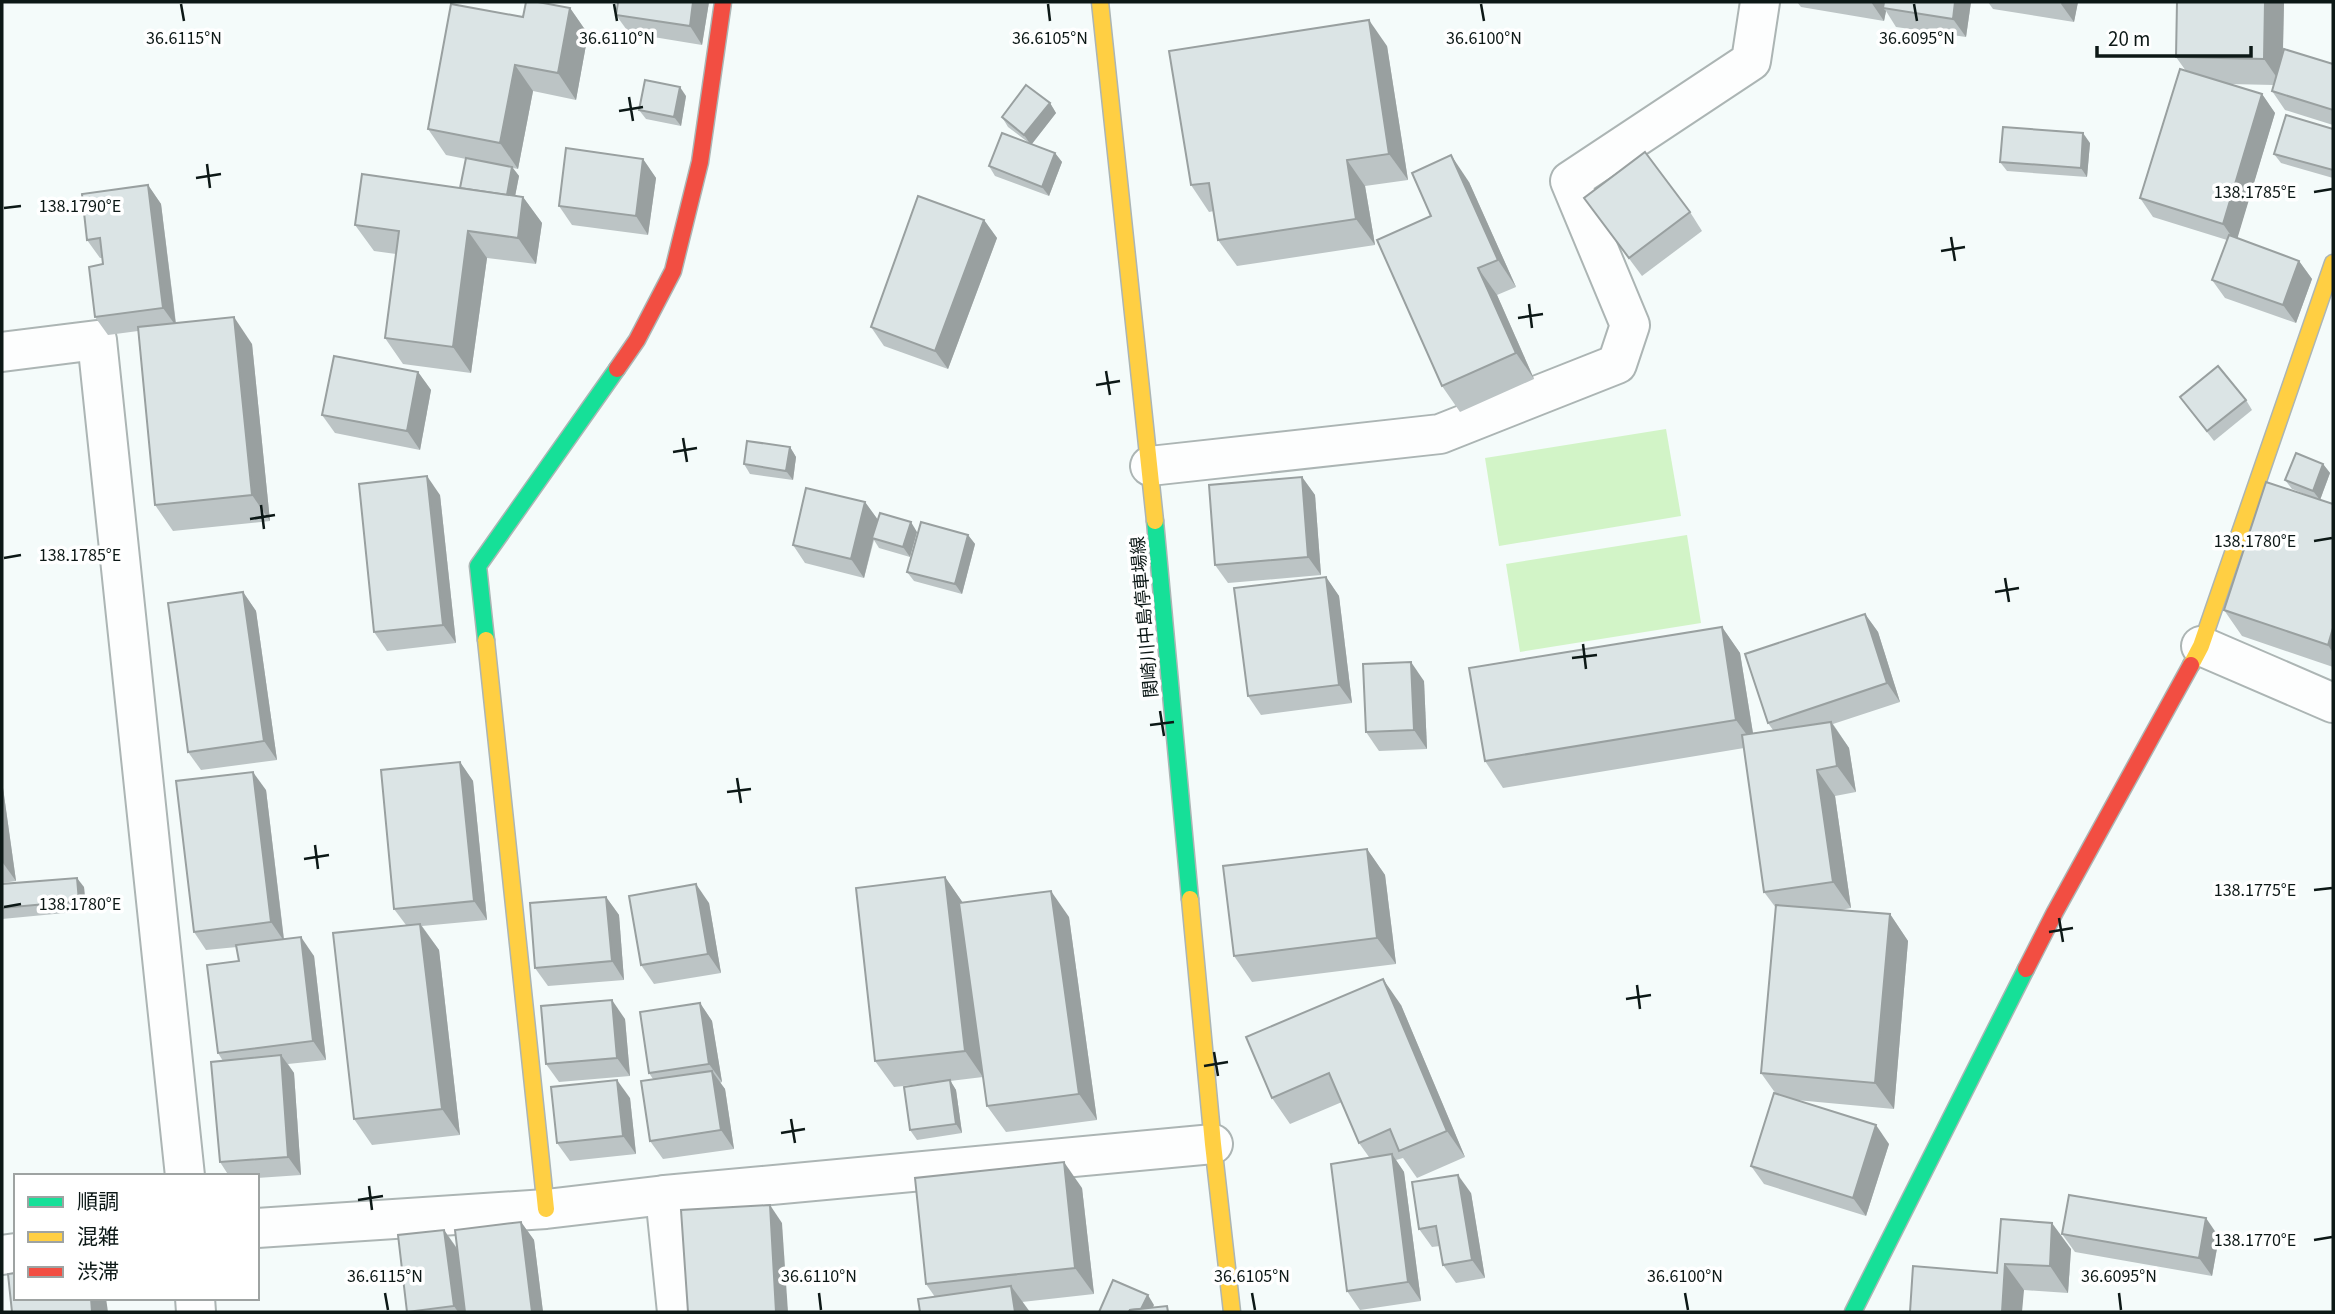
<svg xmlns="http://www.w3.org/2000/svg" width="2335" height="1314" font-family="'Source Sans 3','Noto Sans JP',sans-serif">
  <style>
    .green { fill: #d2f4c7 }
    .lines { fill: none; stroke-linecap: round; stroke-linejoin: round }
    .street-casing { stroke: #acb5b4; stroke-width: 42 }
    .fast-casing { stroke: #acb5b4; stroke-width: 19 }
    .slow-casing { stroke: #acb5b4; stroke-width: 19 }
    .jam-casing { stroke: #acb5b4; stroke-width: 19 }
    .street { stroke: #fdfefe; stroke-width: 38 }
    .fast { stroke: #16e098; stroke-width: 16 }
    .slow { stroke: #ffcf43; stroke-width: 16 }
    .jam { stroke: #f24e42; stroke-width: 16 }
    .wall { fill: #bcc4c5 }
    .shaded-wall { fill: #99a0a0 }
    .building { fill: #dbe4e5; stroke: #99a0a0; stroke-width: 2 }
    .ticks { fill: none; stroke: #0c1816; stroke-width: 2.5 }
    .labels { text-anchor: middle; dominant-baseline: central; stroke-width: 7; stroke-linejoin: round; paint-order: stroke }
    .street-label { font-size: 18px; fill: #0c1816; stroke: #fff }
    .ticks-label { font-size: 18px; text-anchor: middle; fill: #0c1816; stroke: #fff; stroke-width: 7; stroke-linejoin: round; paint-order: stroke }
  </style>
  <rect width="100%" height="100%" fill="#f4fbfa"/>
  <!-- green -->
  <g class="green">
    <polygon points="1666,429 1681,516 1499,546 1485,458"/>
    <polygon points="1687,535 1701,623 1520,652 1506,564"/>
  </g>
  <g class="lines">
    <!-- street casing -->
    <g class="street-casing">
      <g id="street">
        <polyline points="2,352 97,340 185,1176"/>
        <polyline points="1150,466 1440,434 1617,364 1630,325 1570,181 1751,61 1760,2"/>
        <polyline points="2201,646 2333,703"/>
        <polyline points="665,1195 677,1312"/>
        <polyline points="257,1228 546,1209 665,1195 1213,1144"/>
        <polyline points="2,1255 16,1253"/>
        <polyline points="195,1298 196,1312"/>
      </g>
    </g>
    <!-- fast casing -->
    <g class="fast-casing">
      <g id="fast">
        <polyline points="1155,521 1190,899"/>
        <polyline points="486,640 478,566 617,369"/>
        <polyline points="1853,1312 2026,969"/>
      </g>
    </g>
    <!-- slow casing -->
    <g class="slow-casing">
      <g id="slow">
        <polyline points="1100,2 1155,521"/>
        <polyline points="486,640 546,1209"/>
        <polyline points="2191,665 2201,646 2333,263"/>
        <polyline points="1190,899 1213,1144 1232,1312"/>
      </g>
    </g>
    <!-- jam casing -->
    <g class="jam-casing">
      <g id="jam">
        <polyline points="617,369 637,340 673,271 700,162 723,2"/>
        <polyline points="2026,969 2055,912 2191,665"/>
      </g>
    </g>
    <!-- street -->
    <use href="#street" class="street"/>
    <!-- fast -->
    <use href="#fast" class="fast"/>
    <!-- slow -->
    <use href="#slow" class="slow"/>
    <!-- jam -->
    <use href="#jam" class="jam"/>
  </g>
  <!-- wall -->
  <g class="wall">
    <polygon points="618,2 709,2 702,45 629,33 616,15"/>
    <polygon points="1797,2 1971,2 1966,37 1896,27 1886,11 1884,21 1801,7"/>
    <polygon points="1988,2 2078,2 2074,22 1993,9"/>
    <polygon points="2177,2 2284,2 2283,52 2333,64 2333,125 2285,110 2272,91 2274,85 2229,84 2262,94 2275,113 2237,238 2299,261 2312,279 2296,323 2225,298 2212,280 2227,240 2153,217 2140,198 2186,71 2176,57"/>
    <polygon points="570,8 588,34 576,100 533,91 518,169 513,168 519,176 515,196 523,197 542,223 536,264 487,258 471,373 403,364 385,338 396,254 374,251 355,225 460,188 466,159 446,155 428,129 523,17"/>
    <polygon points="1387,46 1408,180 1365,186 1375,245 1237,266 1218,240 1214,211 1209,212 1191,185"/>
    <polygon points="686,96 681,126 646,119 639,110"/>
    <polygon points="1050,103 1056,113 1032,144 1055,153 1062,162 1049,196 995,176 989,166 1029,143 1008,127 1002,117"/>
    <polygon points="2333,129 2333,178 2281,163 2274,154"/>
    <polygon points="2090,143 2087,177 2007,171 2000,162"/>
    <polygon points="643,159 656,178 648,235 572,225 559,206"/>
    <polygon points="1469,182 1516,287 1497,295 1534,379 1460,412 1442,386 1431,216"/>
    <polygon points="148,185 161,204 176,323 252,344 270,521 173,531 155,505 138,331 108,335 95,317 103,264 103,258 100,258 87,240"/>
    <polygon points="1584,198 1690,212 1702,231 1642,276"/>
    <polygon points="984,220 997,238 948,369 884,346 871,327"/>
    <polygon points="418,372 431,390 420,450 335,433 322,415"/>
    <polygon points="2180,397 2246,400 2252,410 2214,441"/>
    <polygon points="790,447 796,457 793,480 750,474 744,464"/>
    <polygon points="2323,464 2330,473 2320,500 2333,504 2333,667 2242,636 2224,610 2312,497 2292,489 2285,480"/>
    <polygon points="1302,477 1315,495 1321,575 1228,583 1215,565"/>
    <polygon points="440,495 456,643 387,651 374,632"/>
    <polygon points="865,502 878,520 917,532 910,557 879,548 874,540 864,578 805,563 793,545"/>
    <polygon points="968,535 975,544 962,594 914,581 907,572"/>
    <polygon points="1326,577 1339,596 1352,703 1261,715 1248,696"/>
    <polygon points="243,592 256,611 277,760 201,770 188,752"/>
    <polygon points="1865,614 1878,632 1900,702 1833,724 1849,748 1856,792 1835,796 1851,908 1840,910 1890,914 1908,941 1894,1109 1796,1100 1889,1144 1866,1216 1764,1184 1751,1166 1776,1094 1761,1073 1776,908 1764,892 1744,748 1503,788 1485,761 1722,627 1740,653 1753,733 1773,730 1768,723"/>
    <polygon points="1424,681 1427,749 1379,751 1366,732"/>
    <polygon points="460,762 473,781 487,920 422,926 439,950 460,1135 372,1145 354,1119 406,925 394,909"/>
    <polygon points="2,781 16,881 2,883"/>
    <polygon points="266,790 284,939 314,956 326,1060 288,1064 294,1073 301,1175 257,1178 257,1176 229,1176 220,1162 223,1061 218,1053 239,961 237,947 206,950 194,932"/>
    <polygon points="1367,849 1385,875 1396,964 1252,982 1234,956"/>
    <polygon points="945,877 963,903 1069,917 1097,1120 1006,1132 987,1106 983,1077 950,1081 956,1090 962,1133 917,1140 910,1130 930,1083 894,1087 875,1061"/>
    <polygon points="2,884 84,887 86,911 2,919"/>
    <polygon points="606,897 619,915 624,980 548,986 535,968"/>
    <polygon points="709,903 721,973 654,984 641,965"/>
    <polygon points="700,1003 712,1021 722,1082 720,1083 725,1089 734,1149 663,1159 650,1141 653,1079 649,1073"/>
    <polygon points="1401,1005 1465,1157 1417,1178 1403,1158 1396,1160 1404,1172 1421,1301 1360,1310 1347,1291 1369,1157 1359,1143 1342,1102 1290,1124 1272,1098"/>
    <polygon points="625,1019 630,1076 559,1082 546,1064"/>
    <polygon points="630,1098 636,1154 570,1161 557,1143"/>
    <polygon points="1082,1188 1094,1294 1022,1302 935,1297 926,1284"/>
    <polygon points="1471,1193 1485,1278 1456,1283 1443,1265 1440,1246 1432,1247 1419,1229"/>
    <polygon points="2001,1219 2071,1249 2068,1293 2024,1290 1997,1273"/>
    <polygon points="521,1222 534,1240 543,1312 407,1312 444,1230 457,1248"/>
    <polygon points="2062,1234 2219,1237 2212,1276 2075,1252"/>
  </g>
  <!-- shaded-wall -->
  <g class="shaded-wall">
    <polygon points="693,2 709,2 702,45 690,26"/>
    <polygon points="1871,2 1887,2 1883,8 1886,11 1884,21"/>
    <polygon points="1955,2 1971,2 1966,37 1953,19"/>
    <polygon points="2062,2 2078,2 2074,22 2061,4"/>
    <polygon points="2265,2 2284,2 2282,85 2264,59"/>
    <polygon points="570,8 588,34 576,100 558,73"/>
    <polygon points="1369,20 1387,46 1408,180 1389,154"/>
    <polygon points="515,65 533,91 518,169 500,143"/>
    <polygon points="680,87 686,96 681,126 674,117"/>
    <polygon points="2262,94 2275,113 2236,243 2223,224"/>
    <polygon points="1050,103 1056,113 1031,145 1024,135"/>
    <polygon points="2083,133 2090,143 2087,177 2081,168"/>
    <polygon points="1055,153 1062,162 1049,196 1042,187"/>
    <polygon points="1451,155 1469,182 1516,287 1498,260"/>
    <polygon points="643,159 656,178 648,235 636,216"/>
    <polygon points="1347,160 1365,186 1375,245 1356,219"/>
    <polygon points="512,167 519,176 512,212 506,203"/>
    <polygon points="148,185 161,204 176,326 163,308"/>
    <polygon points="523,197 542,223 536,264 518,238"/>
    <polygon points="984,220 997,238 948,369 935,351"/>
    <polygon points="468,231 487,258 471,373 453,347"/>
    <polygon points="2299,261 2312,279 2296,323 2283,305"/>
    <polygon points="1478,268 1497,295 1534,379 1516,353"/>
    <polygon points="234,317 252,344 270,521 252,495"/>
    <polygon points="418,372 431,390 420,450 407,431"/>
    <polygon points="790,447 796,457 793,480 786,471"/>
    <polygon points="2323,464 2330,473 2320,500 2313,491"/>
    <polygon points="427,476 440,495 456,643 443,625"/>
    <polygon points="1302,477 1315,495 1321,575 1308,557"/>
    <polygon points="865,502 878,520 864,578 851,559"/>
    <polygon points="911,522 917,532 910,557 903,547"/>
    <polygon points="968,535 975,544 962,594 955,584"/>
    <polygon points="1326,577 1339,596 1352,703 1339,685"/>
    <polygon points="243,592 256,611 277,760 264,741"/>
    <polygon points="1865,614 1878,632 1900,702 1887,683"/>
    <polygon points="1722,627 1740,653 1755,746 1736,720"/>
    <polygon points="2333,628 2333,653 2328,645"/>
    <polygon points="1411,662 1424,681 1427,749 1414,730"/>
    <polygon points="1831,722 1849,748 1856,792 1837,766"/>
    <polygon points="460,762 473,781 487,920 474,901"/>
    <polygon points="1817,770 1835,796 1851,908 1833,882"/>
    <polygon points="253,772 266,790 284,941 271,922"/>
    <polygon points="2,781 16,881 3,863 2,853"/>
    <polygon points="1367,849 1385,875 1396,964 1377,938"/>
    <polygon points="945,877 963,903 983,1077 965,1051"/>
    <polygon points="77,878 84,887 86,911 79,901"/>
    <polygon points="696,884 709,903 721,973 708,954"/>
    <polygon points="1051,891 1069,917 1097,1120 1079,1094"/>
    <polygon points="606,897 619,915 624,980 612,961"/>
    <polygon points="1890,914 1908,941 1894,1109 1875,1083"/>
    <polygon points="420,924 439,950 460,1135 442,1109"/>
    <polygon points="301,937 314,956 326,1060 313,1041"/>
    <polygon points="1383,979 1401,1005 1465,1157 1447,1131"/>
    <polygon points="612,1000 625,1019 630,1076 617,1058"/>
    <polygon points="700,1003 712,1021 722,1082 709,1064"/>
    <polygon points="281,1055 294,1073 301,1175 288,1157"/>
    <polygon points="712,1071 725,1089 734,1149 721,1130"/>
    <polygon points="617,1080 630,1098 636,1154 623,1136"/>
    <polygon points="950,1080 956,1090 962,1133 956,1124"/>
    <polygon points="1876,1125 1889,1144 1866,1216 1853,1198"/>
    <polygon points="1392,1154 1404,1172 1421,1301 1408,1282"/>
    <polygon points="1064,1162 1082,1188 1094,1294 1075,1268"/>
    <polygon points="1458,1175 1471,1193 1485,1278 1472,1260"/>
    <polygon points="770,1205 782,1223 788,1312 776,1312"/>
    <polygon points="2206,1218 2219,1237 2212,1276 2199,1258"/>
    <polygon points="521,1222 534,1240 543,1312 532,1312"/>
    <polygon points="2052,1223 2071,1249 2068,1293 2050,1266"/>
    <polygon points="444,1230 457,1249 465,1312 458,1312 454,1306"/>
    <polygon points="2005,1264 2024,1290 2022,1312 2002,1312"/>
    <polygon points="1011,1286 1030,1312 1015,1312"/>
    <polygon points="1148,1295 1154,1305 1151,1312 1140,1312"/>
    <polygon points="91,1298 106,1298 108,1312 92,1312"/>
  </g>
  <!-- building -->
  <g class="building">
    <polygon points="526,2 538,2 570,8 558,73 515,65 500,143 428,129 451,4 523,17"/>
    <polygon points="618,2 693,2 690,26 616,15"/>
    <polygon points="1884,2 1955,2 1953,19 1883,8"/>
    <polygon points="2177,2 2265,2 2264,59 2176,57"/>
    <polygon points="1369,20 1389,154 1347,160 1356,219 1218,240 1209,183 1191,185 1169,51"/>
    <polygon points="2284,49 2333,64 2333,110 2272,91"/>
    <polygon points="2180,69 2262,94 2223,224 2140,198"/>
    <polygon points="645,80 680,87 674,117 639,110"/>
    <polygon points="1026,85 1050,103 1024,135 1002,117"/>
    <polygon points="2286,115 2333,129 2333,170 2274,154"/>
    <polygon points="2003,127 2083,133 2081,168 2000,162"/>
    <polygon points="1002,133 1055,153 1042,187 989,166"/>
    <polygon points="566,148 643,159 636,216 559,206"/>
    <polygon points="1645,152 1690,212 1629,258 1584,198"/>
    <polygon points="1451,155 1498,260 1478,268 1516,353 1442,386 1377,240 1431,216 1412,173"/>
    <polygon points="466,158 512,167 507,195 460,188"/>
    <polygon points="362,174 523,197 518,238 468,231 453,347 385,338 399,231 355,225"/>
    <polygon points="148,185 163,308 95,317 89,267 103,264 100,238 87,240 82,194"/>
    <polygon points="918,196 984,220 935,351 871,327"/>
    <polygon points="2229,235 2299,261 2283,305 2212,280"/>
    <polygon points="234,317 252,495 155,505 138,327"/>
    <polygon points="334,356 418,372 407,431 322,415"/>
    <polygon points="2218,366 2246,400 2207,431 2180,397"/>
    <polygon points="747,441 790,447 786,471 744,464"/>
    <polygon points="2296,453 2323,464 2313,491 2285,480"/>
    <polygon points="427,476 443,625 374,632 359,484"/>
    <polygon points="1302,477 1308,557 1215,565 1209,485"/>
    <polygon points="2266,482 2333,504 2333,628 2328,645 2224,610"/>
    <polygon points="806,488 865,502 851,559 793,545"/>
    <polygon points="880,513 911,522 903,547 872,538"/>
    <polygon points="921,522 968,535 955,584 907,572"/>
    <polygon points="1326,577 1339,685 1248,696 1234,588"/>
    <polygon points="243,592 264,741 188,752 168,603"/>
    <polygon points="1865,614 1887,683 1768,723 1745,654"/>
    <polygon points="1722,627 1736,720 1485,761 1469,668"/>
    <polygon points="1411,662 1414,730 1366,732 1363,664"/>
    <polygon points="1831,722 1837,766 1817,770 1833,882 1764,892 1742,735"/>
    <polygon points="460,762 474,901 394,909 381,770"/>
    <polygon points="253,772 271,922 194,932 176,781"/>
    <polygon points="1367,849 1377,938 1234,956 1223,866"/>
    <polygon points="945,877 965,1051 875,1061 856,888"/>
    <polygon points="77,878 79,901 2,908 2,884"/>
    <polygon points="696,884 708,954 641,965 629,896"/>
    <polygon points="1051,891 1079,1094 987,1106 959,903"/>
    <polygon points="606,897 612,961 535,968 530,903"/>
    <polygon points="1776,905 1890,914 1875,1083 1761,1073"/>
    <polygon points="420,924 442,1109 354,1119 333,933"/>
    <polygon points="301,937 313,1041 218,1053 207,965 239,961 236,945"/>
    <polygon points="1383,979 1447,1131 1399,1151 1390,1129 1359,1143 1329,1073 1272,1098 1246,1037"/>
    <polygon points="612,1000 617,1058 546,1064 541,1006"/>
    <polygon points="700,1003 709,1064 649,1073 640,1012"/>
    <polygon points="281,1055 288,1157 220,1162 211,1062"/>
    <polygon points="712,1071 721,1130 650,1141 641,1081"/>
    <polygon points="617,1080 623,1136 557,1143 551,1087"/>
    <polygon points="950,1080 956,1124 910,1130 904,1087"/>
    <polygon points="1774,1093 1876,1125 1853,1198 1751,1166"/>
    <polygon points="1392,1154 1408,1282 1347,1291 1331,1164"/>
    <polygon points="1064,1162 1075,1268 926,1284 915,1178"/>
    <polygon points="1458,1175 1472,1260 1443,1265 1436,1226 1419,1229 1412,1182"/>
    <polygon points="2069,1195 2206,1218 2199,1258 2062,1234"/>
    <polygon points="770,1205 776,1312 688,1312 681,1210"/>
    <polygon points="2001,1219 2052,1223 2050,1266 2005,1264 2002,1312 1910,1312 1913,1266 1997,1273"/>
    <polygon points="521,1222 532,1312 465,1312 455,1230"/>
    <polygon points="444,1230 454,1306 407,1312 398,1235"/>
    <polygon points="16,1273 16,1298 91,1298 92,1312 12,1312 8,1274"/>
    <polygon points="1113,1280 1148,1295 1141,1309 1130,1310 1129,1312 1099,1312"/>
    <polygon points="1011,1286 1015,1312 920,1312 918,1299"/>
    <polygon points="1167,1306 1168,1312 1129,1312 1130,1310"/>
  </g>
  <!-- ticks -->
  <path class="ticks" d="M181 4 184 21M614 4 617 21M1048 4 1050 21M1481 4 1484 21M1914 4 1917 21M629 97 633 121M619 111 643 107M207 164 210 188M196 178 221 174M2314 192 2332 189M4 208 21 206M1951 237 1955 261M1941 251 1965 247M1529 304 1532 328M1518 318 1543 314M1106 371 1110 395M1096 385 1120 381M683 438 687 462M673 452 697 448M261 505 264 529M250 519 275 515M2314 541 2332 538M4 558 21 555M2005 578 2009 602M1995 592 2019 588M1583 644 1586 669M1572 658 1597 655M1160 711 1164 736M1150 725 1174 722M737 778 741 803M727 792 751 789M315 845 318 869M304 859 329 855M2314 890 2332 888M4 907 21 904M2059 918 2063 942M2049 932 2073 928M1637 985 1640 1009M1626 999 1651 995M1214 1052 1218 1076M1204 1066 1228 1062M791 1119 795 1143M781 1133 805 1129M369 1186 372 1210M358 1200 383 1196M2314 1240 2332 1237M385 1293 388 1310M819 1293 821 1310M1252 1293 1255 1310M1685 1293 1688 1310M2119 1293 2121 1310"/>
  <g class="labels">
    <!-- street labels -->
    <g class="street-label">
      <text transform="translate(1145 617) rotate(-95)">関崎川中島停車場線</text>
    </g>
  </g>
  <g class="ticks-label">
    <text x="184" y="44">36.6115°N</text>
    <text x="617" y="44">36.6110°N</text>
    <text x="1050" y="44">36.6105°N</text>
    <text x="1484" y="44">36.6100°N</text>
    <text x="1917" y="44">36.6095°N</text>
    <text x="2255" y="198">138.1785°E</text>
    <text x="80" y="212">138.1790°E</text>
    <text x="2255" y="547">138.1780°E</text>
    <text x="80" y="561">138.1785°E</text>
    <text x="2255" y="896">138.1775°E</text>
    <text x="80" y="910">138.1780°E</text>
    <text x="2255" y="1246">138.1770°E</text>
    <text x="385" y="1282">36.6115°N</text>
    <text x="819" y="1282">36.6110°N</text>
    <text x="1252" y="1282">36.6105°N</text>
    <text x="1685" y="1282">36.6100°N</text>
    <text x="2119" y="1282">36.6095°N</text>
  </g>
  <!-- border -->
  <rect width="2335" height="1314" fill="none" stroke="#0c1816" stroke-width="7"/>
  <!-- legend -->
  <rect x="14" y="1174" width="245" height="126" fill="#ffffff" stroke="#9ea3a2" stroke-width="2"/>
  <rect x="28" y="1197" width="35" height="10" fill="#16e098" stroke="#9ea3a2" stroke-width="2"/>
  <text x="77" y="1209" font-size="21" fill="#0c1816">順調</text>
  <rect x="28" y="1232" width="35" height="10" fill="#ffcf43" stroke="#9ea3a2" stroke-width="2"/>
  <text x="77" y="1244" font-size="21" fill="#0c1816">混雑</text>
  <rect x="28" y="1267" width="35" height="10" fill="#f24e42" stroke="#9ea3a2" stroke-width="2"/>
  <text x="77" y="1279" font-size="21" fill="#0c1816">渋滞</text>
  <!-- scale -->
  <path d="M2097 46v10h154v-10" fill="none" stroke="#0c1816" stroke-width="3.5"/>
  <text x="2108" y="46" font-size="21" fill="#0c1816" stroke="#ffffff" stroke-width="5" paint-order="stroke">20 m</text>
</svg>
